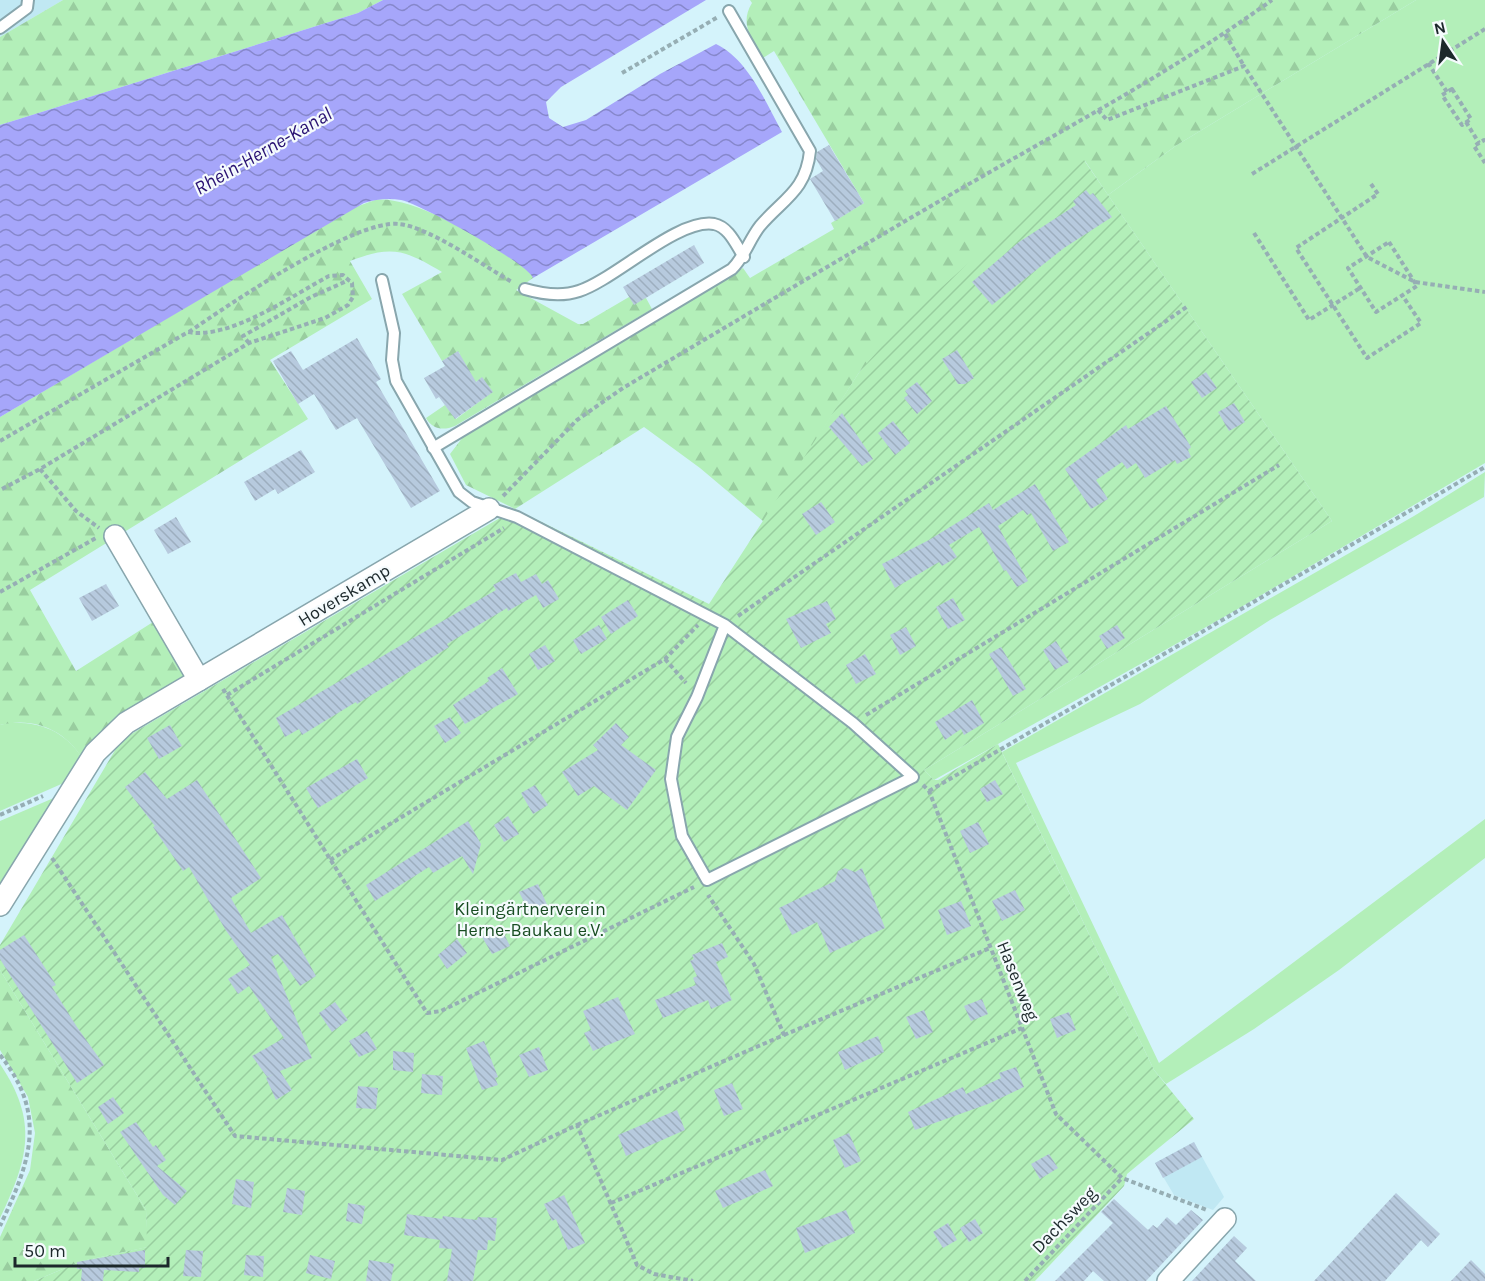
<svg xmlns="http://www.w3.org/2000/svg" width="1485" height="1281" font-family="Karla,sans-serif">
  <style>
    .built { fill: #c0e8f3 }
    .grass { fill: #b3efb9 }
    .forest { fill: url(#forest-firs) }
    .garden { fill: url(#garden-furrows) }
    .water { fill: url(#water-waves) }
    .building { fill: url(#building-back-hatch) }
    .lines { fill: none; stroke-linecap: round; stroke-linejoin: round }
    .lane-casing { stroke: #88a6ad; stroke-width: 14 }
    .street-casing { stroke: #88a6ad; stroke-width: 24 }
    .path { stroke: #96aeb4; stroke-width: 4; stroke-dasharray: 4.5 3; stroke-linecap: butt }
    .lane { stroke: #fff; stroke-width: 10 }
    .street { stroke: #fff; stroke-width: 21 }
    .labels { text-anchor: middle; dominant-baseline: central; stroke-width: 4.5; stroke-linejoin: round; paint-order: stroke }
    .street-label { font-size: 18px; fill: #1c282b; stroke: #f5fbfd }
    .park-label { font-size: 18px; fill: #184d22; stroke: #f5fbfd }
    .water-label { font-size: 20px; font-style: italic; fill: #281172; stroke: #f5fbfd }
  </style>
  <defs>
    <pattern id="forest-firs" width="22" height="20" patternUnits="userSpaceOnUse" patternTransform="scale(1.5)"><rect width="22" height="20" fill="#b3efb9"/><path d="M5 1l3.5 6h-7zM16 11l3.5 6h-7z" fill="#99cd9f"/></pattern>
    <pattern id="garden-furrows" width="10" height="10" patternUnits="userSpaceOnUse" patternTransform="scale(1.5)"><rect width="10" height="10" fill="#b3efb9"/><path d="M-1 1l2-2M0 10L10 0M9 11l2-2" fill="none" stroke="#99cd9f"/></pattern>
    <pattern id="water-waves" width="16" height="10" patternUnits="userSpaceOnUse" patternTransform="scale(1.5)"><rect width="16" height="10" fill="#a6a6fa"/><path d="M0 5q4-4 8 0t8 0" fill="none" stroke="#8687cb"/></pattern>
    <pattern id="building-back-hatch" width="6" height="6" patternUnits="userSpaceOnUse" patternTransform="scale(1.5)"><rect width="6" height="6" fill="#b7cade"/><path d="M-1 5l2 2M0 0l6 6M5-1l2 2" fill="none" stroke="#9daebf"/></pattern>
  </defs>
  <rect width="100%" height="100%" fill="#d4f3fb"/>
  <!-- built -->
  <g class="built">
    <polygon points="0,0 63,0 0,37"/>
    <polygon points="1194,1142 1224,1197 1213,1210 1174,1195 1155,1163"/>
  </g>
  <!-- grass -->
  <g class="grass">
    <polygon points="1416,0 1485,0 1485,463 1231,613 934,780 924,770 1332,521 1108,195 1177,145"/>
    <polygon points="1485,472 1484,497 1270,620 1140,704 1016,763 1159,1063 1485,819 1485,858 1339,970 1254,1029 1166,1084 1154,1070 1002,752 1414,516"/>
    <path d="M8 723C41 721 68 732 85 763L75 778 0 811V725Z"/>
    <polygon points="56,797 0,896 0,821"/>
    <path d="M0 1064C39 1122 28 1159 0 1218Z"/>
  </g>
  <!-- forest -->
  <g class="forest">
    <polygon points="63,0 383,0 358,13 0,125 0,37"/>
    <path d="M750 0H1416L1177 145 1108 195 1085 161 860 371 764 522 700 468 644 427 515 509 466 485 450 454 463 437 743 268 750 278 834 229 831 223 864 203 774 51 763 58C752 39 739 24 752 3Z"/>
    <path d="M375 200C414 194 501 248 532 274L533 278 516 290 578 324H583L629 297 646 298 652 309 455 426C443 431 432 429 426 418L445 405 456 419 492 392 482 378 470 386 459 352 442 361 402 294 442 272C405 250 392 245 350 261L372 299 270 360 308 419 30 590 76 671 153 622 186 675 85 763C68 731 35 716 0 725V417L353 208Z"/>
    <polygon points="0,970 146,1210 148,1247 82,1261 34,1281 0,1281 0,1237 30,1170 35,1133 28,1097 0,1050"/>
  </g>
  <!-- garden -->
  <polygon class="garden" points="1084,160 1332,521 924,770 934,780 938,780 998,744 1154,1070 1194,1119 1127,1174 1124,1186 1035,1281 34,1281 82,1261 147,1247 146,1210 0,970 0,945 121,740 515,509 709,604 860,371 906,319"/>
  <!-- water -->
  <path class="water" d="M383 0H706L561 87 546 102 549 118 563 127 586 120 660 74 716 44C748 59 766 103 782 132L533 278C527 263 421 204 401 200 389 198 376 199 364 203L0 417V125L358 13Z"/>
  <!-- building -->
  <g class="building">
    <polygon points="829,145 864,203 835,221 810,179 823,171 816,159 817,152"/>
    <polygon points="1086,190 1090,195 1093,193 1112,217 1064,248 992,305 972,282 1019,242 1076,205 1073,201"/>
    <polygon points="694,245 704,263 634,305 623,287"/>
    <polygon points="357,338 381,379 376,382 440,491 411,508 357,418 336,430 314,394 298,404 273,361 291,351 303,370"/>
    <polygon points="957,350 974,378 965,384 958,384 942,359"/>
    <polygon points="458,351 476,382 482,377 493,392 455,419 439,397 436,399 424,378 445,366 442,361"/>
    <polygon points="1206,372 1217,388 1202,398 1191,382"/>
    <polygon points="917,382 932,401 917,414 904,398 908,395 905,391"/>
    <polygon points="1234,403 1245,422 1229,431 1218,412"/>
    <polygon points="1166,406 1191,447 1188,450 1191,457 1177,464 1175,460 1145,478 1136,463 1127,469 1122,462 1096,480 1108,499 1091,509 1065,469 1126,425 1128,429"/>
    <polygon points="842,413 873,459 862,466 829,427"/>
    <polygon points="893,421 910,443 895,455 878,433"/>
    <polygon points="301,450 315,472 278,494 275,489 255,501 244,482"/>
    <polygon points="1035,484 1069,542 1053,551 1031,513 1027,515 1023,510 998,526 1028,581 1017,587 1006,570 1004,571 979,527 949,545 957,557 942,566 939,562 895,588 882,564 929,540 989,503 993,510"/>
    <polygon points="821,502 835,522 816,535 802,514"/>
    <polygon points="176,517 191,542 168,554 154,530"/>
    <polygon points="516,573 521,582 536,574 542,584 548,580 559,599 543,608 536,595 508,611 507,608 447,644 449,647 357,704 356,702 302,735 299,729 285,737 276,718 496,590 493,585"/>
    <polygon points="106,584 119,606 92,621 79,598"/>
    <polygon points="953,598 965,620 948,629 936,607"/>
    <polygon points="628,600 638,616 611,634 601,617"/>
    <polygon points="827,601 836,619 826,624 831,633 801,648 786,619"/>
    <polygon points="599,625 607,639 581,654 573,640"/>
    <polygon points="1117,625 1125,638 1107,649 1099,636"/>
    <polygon points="906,627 916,646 900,655 890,635"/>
    <polygon points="1056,641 1069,662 1055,670 1043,650"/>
    <polygon points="545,645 555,661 538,670 529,654"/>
    <polygon points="1001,647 1026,689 1013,696 989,654"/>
    <polygon points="865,654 876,674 856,684 846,665"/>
    <polygon points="502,668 518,694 465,724 453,705 489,681 487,678"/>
    <polygon points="972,700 984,723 964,735 961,729 945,740 935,722"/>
    <polygon points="450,717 461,733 445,743 434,726"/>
    <polygon points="616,723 629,737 621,745 656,770 627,810 594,786 578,796 562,772 598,750 593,745"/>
    <polygon points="170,725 182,746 159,759 147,738"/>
    <polygon points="357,759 368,778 318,808 306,788"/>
    <polygon points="145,772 167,799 197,780 261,878 231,898 251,933 282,915 316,976 300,986 278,954 271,957 312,1058 280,1071 292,1090 276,1100 266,1078 274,1074 267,1077 252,1056 284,1038 249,986 238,994 228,979 250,965 225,929 189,867 183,871 153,827 155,826 125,787"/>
    <polygon points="995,780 1003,794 987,802 980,789"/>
    <polygon points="535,785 548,805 533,814 521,793"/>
    <polygon points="508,816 519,834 504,842 494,825"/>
    <polygon points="468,821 481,844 473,874 462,856 433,873 429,867 375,901 366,885"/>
    <polygon points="978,822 989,844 970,853 960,831"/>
    <polygon points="845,868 855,872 862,868 885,928 830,953 817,922 792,935 779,908 835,881 838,871"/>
    <polygon points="538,884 548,907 530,914 519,892"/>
    <polygon points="1015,890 1025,910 1002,921 992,901"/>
    <polygon points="961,901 971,926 947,935 938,910"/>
    <polygon points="500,926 510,946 492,954 482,937"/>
    <polygon points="24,935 56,985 52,987 77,1027 104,1065 77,1083 0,959 0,950"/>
    <polygon points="457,939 467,953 447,969 438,955"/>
    <polygon points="722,943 728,957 716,962 732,1000 711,1009 708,1000 663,1018 655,1000 696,985 693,978 697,976 690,961 694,959 692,955"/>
    <polygon points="618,997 635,1034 593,1051 584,1033 591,1030 583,1011"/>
    <polygon points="982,999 988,1014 971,1021 964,1006"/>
    <polygon points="335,1002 348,1020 332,1032 319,1013"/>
    <polygon points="924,1010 933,1032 916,1039 906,1017"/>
    <polygon points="1069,1012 1076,1030 1057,1038 1050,1019"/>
    <polygon points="367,1031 377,1049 359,1057 349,1041"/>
    <polygon points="878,1036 884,1052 845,1070 838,1052"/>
    <polygon points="484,1041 498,1077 495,1078 498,1085 482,1090 466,1048"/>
    <polygon points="539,1047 548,1070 529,1077 519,1055"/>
    <polygon points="393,1051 414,1053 413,1072 393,1070"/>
    <polygon points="1016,1067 1024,1087 988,1104 915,1130 908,1112 963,1087 966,1094 1001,1078 999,1073"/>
    <polygon points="422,1074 443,1076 442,1095 421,1093"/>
    <polygon points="732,1083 743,1109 724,1116 714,1090"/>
    <polygon points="358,1086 378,1088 376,1109 356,1108"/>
    <polygon points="113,1097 124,1113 108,1124 98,1107"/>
    <polygon points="677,1110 685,1130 626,1156 618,1135"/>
    <polygon points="136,1122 153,1147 156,1145 166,1160 157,1166 187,1191 175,1205 163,1195 120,1132"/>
    <polygon points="849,1133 861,1161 845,1168 833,1140"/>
    <polygon points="1194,1142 1202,1157 1163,1178 1155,1163"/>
    <polygon points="1049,1154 1058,1168 1040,1179 1031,1164"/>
    <polygon points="765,1170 773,1186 723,1208 715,1191"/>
    <polygon points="236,1179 254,1182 251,1208 232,1204"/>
    <polygon points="287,1188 305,1191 302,1215 283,1212"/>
    <polygon points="1396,1193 1440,1234 1428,1247 1421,1240 1385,1281 1314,1281"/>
    <polygon points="564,1195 585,1243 568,1250 556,1219 552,1221 544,1204"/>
    <polygon points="1114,1199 1148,1230 1153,1225 1157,1228 1167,1217 1176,1225 1191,1210 1203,1220 1146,1281 1104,1281 1093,1271 1084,1281 1055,1281 1113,1223 1101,1212"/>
    <polygon points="348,1203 365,1206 362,1224 346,1221"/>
    <polygon points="846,1210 855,1233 805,1253 796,1228"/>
    <polygon points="407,1214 442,1219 443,1216 477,1220 478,1217 497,1218 495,1241 488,1240 487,1250 478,1250 473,1281 447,1281 452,1249 439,1248 440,1240 404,1235"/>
    <polygon points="975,1219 983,1233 969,1242 960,1228"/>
    <polygon points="948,1223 957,1240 943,1248 933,1232"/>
    <polygon points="1234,1236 1247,1248 1235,1261 1256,1281 1192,1281"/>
    <polygon points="145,1250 145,1268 139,1268 139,1272 104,1270 103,1281 81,1281 82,1269 77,1269 77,1262"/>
    <polygon points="186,1250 203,1251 201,1277 183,1276"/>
    <polygon points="246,1255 264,1256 263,1277 244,1275"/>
    <polygon points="310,1255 335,1261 331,1279 306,1273"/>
    <polygon points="369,1260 394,1264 391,1281 366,1281"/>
    <polygon points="1471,1260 1485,1274 1485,1281 1451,1281"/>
  </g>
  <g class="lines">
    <!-- lane casing -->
    <g class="lane-casing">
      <g id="lane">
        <polyline points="0,28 27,8 28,0"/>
        <polyline points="382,280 394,333 392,360 396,381 459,492 472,502 517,517 725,625 853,723 913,777 707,880 682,836 671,779 677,737 697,697 725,625"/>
        <path d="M525 289C542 294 561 297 579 291 614 280 678 218 714 224 729 227 736 245 744 257"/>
        <path d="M433 448 732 269C745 256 749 240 760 226 783 199 806 191 810 151L729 11"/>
      </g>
    </g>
    <!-- street casing -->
    <g class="street-casing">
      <g id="street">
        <polyline points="115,536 199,680"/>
        <polyline points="0,905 95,753 126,723 489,509"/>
        <polyline points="1168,1281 1225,1219"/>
      </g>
    </g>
    <!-- path -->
    <g class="path">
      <polyline points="1225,34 1244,66"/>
      <polyline points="1428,63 1447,92"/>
      <polyline points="622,73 718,17"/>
      <polygon points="1452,89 1471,119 1462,125 1442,95"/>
      <polyline points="1098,110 1107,120 1244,66 1367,257 1415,282 1485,292"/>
      <polyline points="1466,122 1479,143"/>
      <polyline points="1485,142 1484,140 1474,146 1485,163"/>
      <polyline points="1252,174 1485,29"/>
      <polyline points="1371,184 1378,194 1296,248 1367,358 1421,323 1402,295"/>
      <polyline points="1254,233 1309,320 1360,288"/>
      <polygon points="1389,242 1417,286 1376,312 1348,268"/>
      <path d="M189 332C228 305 355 219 399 224 429 227 484 266 512 282"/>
      <polyline points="249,343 243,336 311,297 349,280"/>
      <path d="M0 441 188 332C230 340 293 295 329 276L343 275 352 283 353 297 348 305 325 318 249 343 40 469 0 490"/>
      <polyline points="40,469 76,511 99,528"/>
      <path d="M503 496 577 420 623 388C726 327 828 266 931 206 1045 139 1164 78 1272 0"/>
      <polyline points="0,592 96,538"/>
      <polyline points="738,616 1188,306"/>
      <polyline points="665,659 686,683"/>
      <polyline points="223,689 427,1013 441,1011 694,887"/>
      <polyline points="227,695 504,528"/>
      <polyline points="866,715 1279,465"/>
      <polyline points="923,785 929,791 1056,1114 1122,1178 1207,1210"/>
      <polyline points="929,791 1485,467"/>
      <polyline points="0,815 43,796"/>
      <polyline points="52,858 235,1136 502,1160 577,1125 637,1265 654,1274 693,1281"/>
      <polyline points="330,860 665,659 698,625"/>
      <polyline points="784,1035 990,948"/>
      <path d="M0 1055C49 1116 29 1164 0 1226"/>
      <polyline points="577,1125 784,1035 754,964 708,895"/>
      <polyline points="611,1203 1022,1028"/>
      <polyline points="1025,1281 1122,1178"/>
    </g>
    <!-- lane -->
    <use href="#lane" class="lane"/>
    <!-- street -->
    <use href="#street" class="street"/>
  </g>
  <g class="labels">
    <!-- street labels -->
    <g class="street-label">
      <text transform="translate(344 595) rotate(-31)">Hoverskamp</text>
      <text transform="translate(1018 981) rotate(68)">Hasenweg</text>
      <text transform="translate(1064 1220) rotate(-46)">Dachsweg</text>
    </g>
    <!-- park labels -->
    <g class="park-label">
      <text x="530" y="909">Kleingärtnerverein<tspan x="530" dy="21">Herne-Baukau e.V.</tspan></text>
    </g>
    <!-- water labels -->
    <g class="water-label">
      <text transform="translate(263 151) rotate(-30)">Rhein-Herne-Kanal</text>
    </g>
  </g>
  <!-- north arrow -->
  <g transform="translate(1443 42) rotate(347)" stroke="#f5fbfd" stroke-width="4.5" paint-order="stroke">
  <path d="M0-4.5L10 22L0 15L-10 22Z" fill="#1c282b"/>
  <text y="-9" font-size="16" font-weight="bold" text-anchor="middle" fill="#1c282b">N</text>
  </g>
  <!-- scale -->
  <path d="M15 1257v9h153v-9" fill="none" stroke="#1c282b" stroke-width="3"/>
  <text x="24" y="1257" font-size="18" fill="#1c282b" stroke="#f5fbfd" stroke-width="4.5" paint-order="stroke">50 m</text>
</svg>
